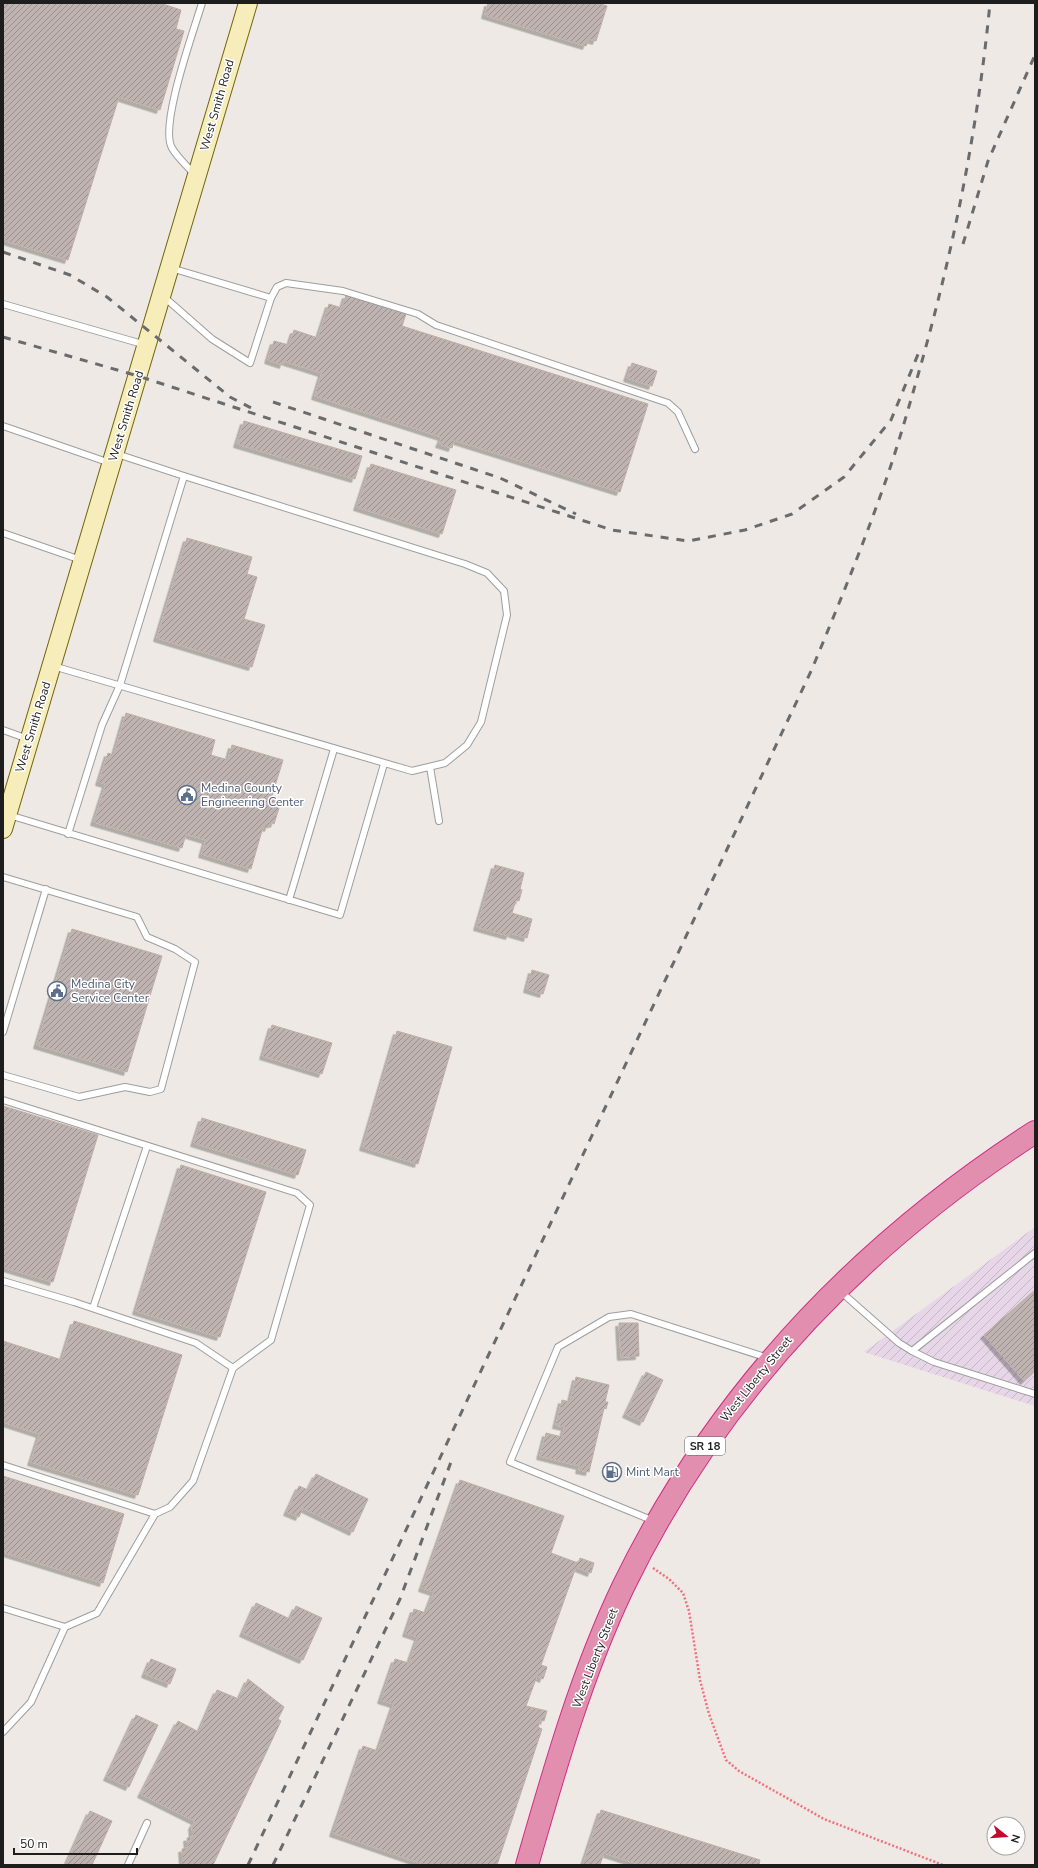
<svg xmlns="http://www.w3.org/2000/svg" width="1038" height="1868" font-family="'Nunito Sans',sans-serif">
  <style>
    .industrial { fill: url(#industrial-furrows) }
    .building { fill: url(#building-hatch); stroke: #bfada7; filter: url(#shadow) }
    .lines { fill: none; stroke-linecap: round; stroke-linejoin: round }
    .lane-casing { stroke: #9e9e9e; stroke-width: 8 }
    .secondary-casing { stroke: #6f660a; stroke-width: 20 }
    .highway-casing { stroke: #d12c86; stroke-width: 24 }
    .path { stroke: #f3707d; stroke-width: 2.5; stroke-dasharray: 2 2; stroke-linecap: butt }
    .lane { stroke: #fff; stroke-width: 6 }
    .secondary { stroke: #f6edba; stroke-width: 18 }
    .highway { stroke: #e28faf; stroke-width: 22 }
    .rail { stroke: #6b6b6b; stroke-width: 3; stroke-dasharray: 8 8; stroke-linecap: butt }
    .labels { text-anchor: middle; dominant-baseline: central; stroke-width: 3; stroke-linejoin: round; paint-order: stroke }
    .shield { fill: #fff; stroke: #616161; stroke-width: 1 }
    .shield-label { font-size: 11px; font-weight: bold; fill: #1d1d1d }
    .street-label { font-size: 12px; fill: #1d1d1d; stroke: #fff }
    .service-label { font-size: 12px; fill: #4e5e75; stroke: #fff; text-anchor: start }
  </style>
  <defs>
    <pattern id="industrial-furrows" width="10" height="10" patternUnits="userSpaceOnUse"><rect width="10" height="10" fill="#e7d6e7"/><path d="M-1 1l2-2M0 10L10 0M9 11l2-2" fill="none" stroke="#c6b7c6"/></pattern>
    <pattern id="building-hatch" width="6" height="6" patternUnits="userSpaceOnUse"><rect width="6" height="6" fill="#beb3b0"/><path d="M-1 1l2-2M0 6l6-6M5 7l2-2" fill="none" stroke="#9a918f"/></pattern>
    <filter id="shadow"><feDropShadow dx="-3.5" dy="3.5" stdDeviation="0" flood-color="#0004"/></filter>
  </defs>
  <rect width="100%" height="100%" fill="#eee9e4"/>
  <!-- industrial -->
  <polygon class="industrial" points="1035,1227 1035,1406 864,1352"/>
  <!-- building -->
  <g class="building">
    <polygon points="3,3 160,3 181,10 176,29 184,31 160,110 119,97 68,260 3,240"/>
    <polygon points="488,3 598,3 607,6 596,41 589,39 586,46 485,15"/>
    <polygon points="346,295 406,314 402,326 648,404 620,492 454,440 452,448 439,444 442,437 315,396 322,373 284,361 283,365 268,360 274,341 289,345 294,330 318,338 329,304 342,308"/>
    <polygon points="632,363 657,371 652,386 627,378"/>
    <polygon points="244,421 362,456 355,479 237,444"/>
    <polygon points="371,464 456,490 442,534 357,507"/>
    <polygon points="187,538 252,557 247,574 257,577 244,619 265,625 252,667 157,638"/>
    <polygon points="126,713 215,740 211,755 228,760 232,745 283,760 271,799 277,801 275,807 279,808 274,824 270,822 268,828 263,827 251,869 202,854 206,840 186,834 182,848 94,822 106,784 99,782 108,753 114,755"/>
    <polygon points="495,865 524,873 520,889 522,890 519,901 516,900 512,913 532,919 527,938 510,933 509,936 477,927"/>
    <polygon points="72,929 162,956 127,1072 37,1045"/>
    <polygon points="532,970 549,975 543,994 527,989"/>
    <polygon points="272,1025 332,1043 322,1074 263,1056"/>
    <polygon points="397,1031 452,1047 418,1164 363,1147"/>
    <polygon points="3,1106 98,1135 53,1282 3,1267 3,1140 5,1132 3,1132"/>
    <polygon points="202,1118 306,1150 298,1175 194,1143"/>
    <polygon points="181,1165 266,1192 220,1337 136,1311"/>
    <polygon points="1035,1290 1035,1371 1024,1381 984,1335"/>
    <polygon points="74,1321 182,1355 138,1495 31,1462 40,1434 3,1422 3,1341 62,1360"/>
    <polygon points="619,1323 638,1323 639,1356 621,1357"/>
    <polygon points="646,1372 663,1380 643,1422 626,1414"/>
    <polygon points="576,1377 609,1385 605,1402 608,1402 606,1409 604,1408 589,1472 579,1470 580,1466 540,1456 546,1433 562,1437 565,1427 556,1425 562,1400 570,1402"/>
    <polygon points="316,1474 368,1499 353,1532 303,1508 299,1517 287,1512 299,1486 308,1490"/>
    <polygon points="3,1476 124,1514 103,1583 3,1552"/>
    <polygon points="460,1480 564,1516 551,1553 578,1563 580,1558 594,1563 591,1573 576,1567 541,1665 547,1667 543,1679 537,1676 526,1706 547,1711 544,1721 540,1720 538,1727 542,1729 497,1865 426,1865 333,1833 363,1746 378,1751 394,1704 381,1700 395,1659 409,1663 418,1637 406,1633 414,1609 426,1613 434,1592 422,1588"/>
    <polygon points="256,1603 290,1619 296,1606 322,1618 303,1660 243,1633"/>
    <polygon points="151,1659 176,1669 170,1684 145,1674"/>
    <polygon points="248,1679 284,1707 278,1719 281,1721 213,1865 181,1865 183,1861 182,1849 188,1848 187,1838 193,1837 192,1826 195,1821 141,1794 178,1721 199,1732 217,1690 239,1699"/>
    <polygon points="136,1715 158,1725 129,1787 107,1777"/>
    <polygon points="601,1810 760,1860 759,1865 642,1865 604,1853 600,1865 583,1865"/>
    <polygon points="90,1811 112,1821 92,1865 66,1865"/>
  </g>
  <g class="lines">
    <!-- lane casing -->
    <g class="lane-casing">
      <g id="lane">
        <path d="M194 174C187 166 177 157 172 148 159 126 194 30 202 3"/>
        <polyline points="163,296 212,339 250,363 271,298 171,268"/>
        <polyline points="271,298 277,287 286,283 343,291 418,314 436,325 668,403 678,412 695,449"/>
        <polyline points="3,304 146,345"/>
        <polyline points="3,426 110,463"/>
        <polyline points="3,533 81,560"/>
        <polyline points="53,666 412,771 445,763 467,745 481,722 507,615 504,591 487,573 465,564 184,476"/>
        <polyline points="3,730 28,739"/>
        <polyline points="430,767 439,821"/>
        <polyline points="9,815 340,915 384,764"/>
        <polyline points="68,834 102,725 120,685 184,476 117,454"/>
        <polyline points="3,877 137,917 147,937 175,949 195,962 161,1089 150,1092 125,1087 79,1097 3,1075"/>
        <polyline points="289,900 334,749"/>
        <polyline points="3,1032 46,889"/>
        <polyline points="3,1100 297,1193 310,1205 271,1340 233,1368 193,1481 170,1507 155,1514 3,1465"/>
        <polyline points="3,1281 74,1302 196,1343 233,1368"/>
        <polyline points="840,1291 899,1343 912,1351 1035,1253"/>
        <polyline points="93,1308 147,1146"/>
        <polyline points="912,1351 934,1362 1035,1394"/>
        <polyline points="654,1521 510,1462 558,1347 609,1317 631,1314 768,1358"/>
        <polyline points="3,1608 65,1627"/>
        <polyline points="3,1732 31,1702 65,1627 97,1613 155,1514"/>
        <polyline points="128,1865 147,1823"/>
      </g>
    </g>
    <!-- secondary casing -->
    <g class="secondary-casing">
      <polyline id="secondary" points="3,829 248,3"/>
    </g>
    <!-- highway casing -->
    <g class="highway-casing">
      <path id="highway" d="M527 1865C554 1771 581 1675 623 1587 716 1395 857 1247 1035 1132"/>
    </g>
    <!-- path -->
    <polyline class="path" points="653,1568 669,1579 683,1593 689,1611 700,1680 709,1714 726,1760 739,1771 824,1819 943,1865"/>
    <!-- lane -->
    <use href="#lane" class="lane"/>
    <!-- secondary -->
    <use href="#secondary" class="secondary"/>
    <!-- highway -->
    <use href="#highway" class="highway"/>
    <!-- rail -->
    <g class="rail">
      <polyline points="963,244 988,161 1035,55"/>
      <polyline points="3,252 70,275 107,297 230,397 255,410"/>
      <polyline points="3,337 138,376 612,530 688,541 745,530 792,514 844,477 891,420 921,347"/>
      <polyline points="273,402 500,478 576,514"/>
      <path d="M248 1865 812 669C836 611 860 553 881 494 896 453 908 410 920 368 954 248 978 127 990 3"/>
      <polyline points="273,1865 400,1599 451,1462"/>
    </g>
  </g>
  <!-- icons -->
  <defs>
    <g id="civic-ring" transform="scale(1)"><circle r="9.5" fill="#fff" stroke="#5c6f8a" stroke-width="1.5"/><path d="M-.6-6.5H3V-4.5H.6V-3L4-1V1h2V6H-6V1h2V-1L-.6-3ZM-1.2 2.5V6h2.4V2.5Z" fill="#5c6f8a"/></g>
    <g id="fuel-ring" transform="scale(1)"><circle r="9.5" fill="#fff" stroke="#5c6f8a" stroke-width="1.5"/><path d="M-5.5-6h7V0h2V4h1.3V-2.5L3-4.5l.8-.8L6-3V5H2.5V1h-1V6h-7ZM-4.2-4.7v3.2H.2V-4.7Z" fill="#5c6f8a"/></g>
  </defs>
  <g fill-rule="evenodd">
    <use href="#civic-ring" x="187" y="795"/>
    <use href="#civic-ring" x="57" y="991"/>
    <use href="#fuel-ring" x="612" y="1472"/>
  </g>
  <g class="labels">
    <!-- shield labels -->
    <rect class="shield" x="685" y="1437" width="40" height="18" rx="3"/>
    <g class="shield-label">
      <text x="705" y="1446">SR 18</text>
    </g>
    <!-- street labels -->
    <g class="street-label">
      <text transform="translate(217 105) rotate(-74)">West Smith Road</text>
      <text transform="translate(126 416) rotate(-73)">West Smith Road</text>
      <text transform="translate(33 727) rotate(-73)">West Smith Road</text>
      <text transform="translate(756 1379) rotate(-51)">West Liberty Street</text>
      <text transform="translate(595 1658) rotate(-69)">West Liberty Street</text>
    </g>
    <!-- service labels -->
    <g class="service-label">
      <text x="201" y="788">Medina County<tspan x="201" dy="14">Engineering Center</tspan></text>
      <text x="71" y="984">Medina City<tspan x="71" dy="14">Service Center</tspan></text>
      <text x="626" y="1472">Mint Mart</text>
    </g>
  </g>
  <!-- border -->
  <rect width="1038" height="1868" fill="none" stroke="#1d1d1d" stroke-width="8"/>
  <!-- north arrow -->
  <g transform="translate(1006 1836) rotate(107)"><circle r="19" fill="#ffffff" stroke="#a5a5a5"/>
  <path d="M0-3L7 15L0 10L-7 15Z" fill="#c2092e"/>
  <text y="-6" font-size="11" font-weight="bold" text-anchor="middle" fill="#1d1d1d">N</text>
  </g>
  <!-- scale -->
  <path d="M14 1848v6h123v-6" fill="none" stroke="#1d1d1d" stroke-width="2"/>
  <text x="20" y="1848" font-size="12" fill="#1d1d1d" stroke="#ffffff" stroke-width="3" paint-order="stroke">50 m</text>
</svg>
